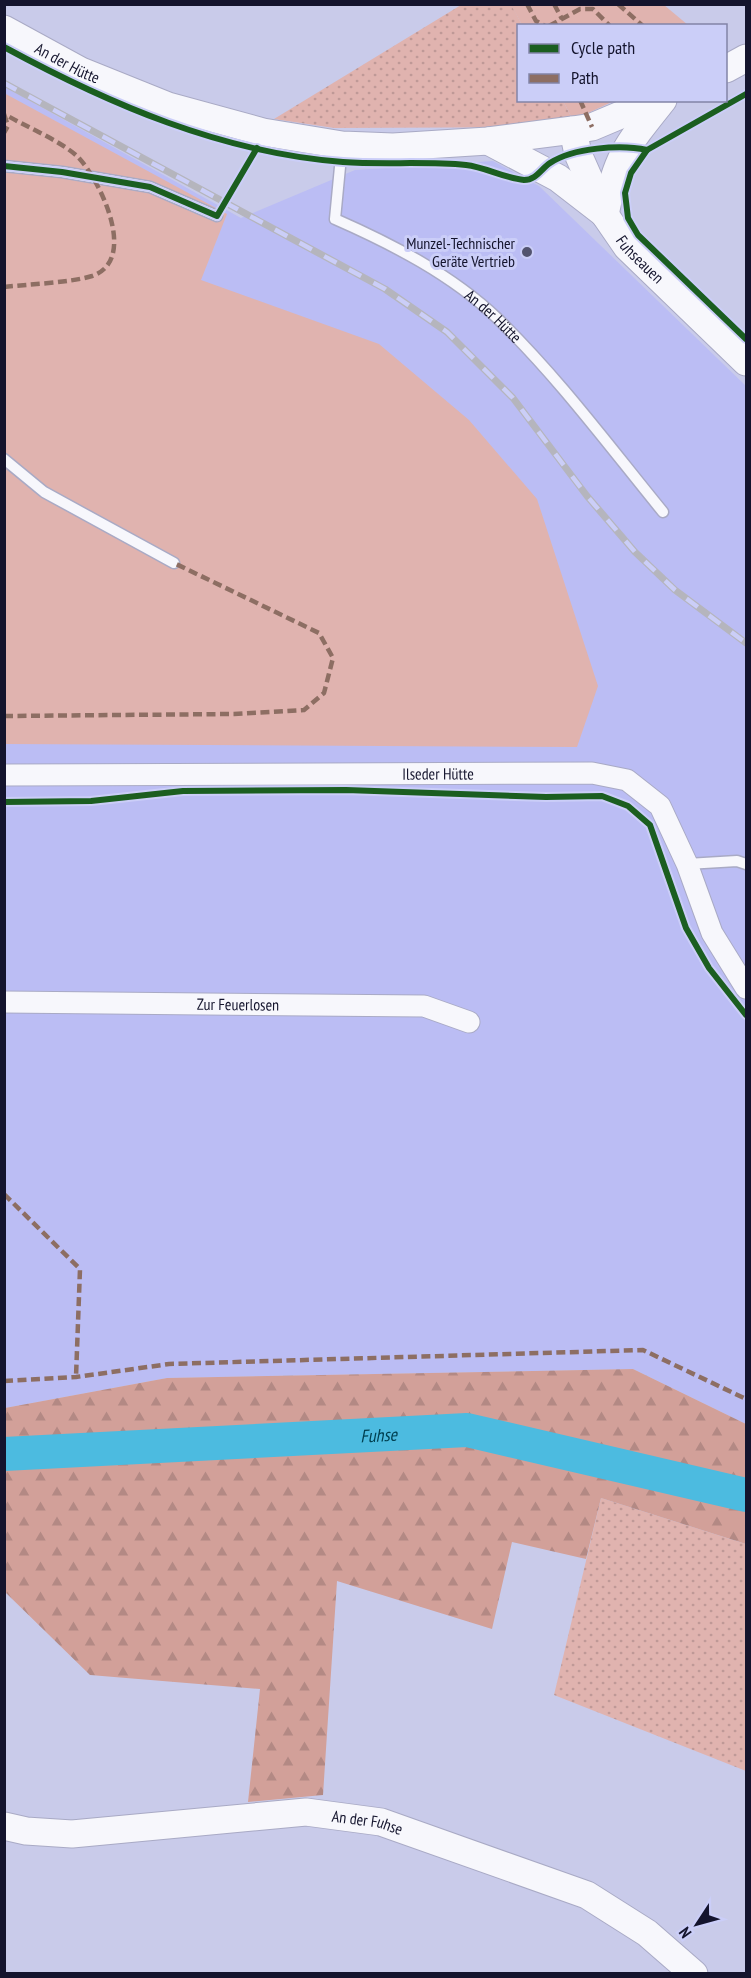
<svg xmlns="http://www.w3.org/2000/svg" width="751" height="1978" font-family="'PT Sans Narrow',sans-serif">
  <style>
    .built { fill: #bbbdf4 }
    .grass { fill: url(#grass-dots) }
    .forest { fill: url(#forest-firs) }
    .green { fill: #e0b3af }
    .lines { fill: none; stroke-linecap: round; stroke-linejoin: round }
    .river { stroke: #4cbbe0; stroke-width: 34 }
    .service-casing { stroke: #a9aac5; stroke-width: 13 }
    .minor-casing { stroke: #a9aac5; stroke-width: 23 }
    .tertiary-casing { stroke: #a9aac5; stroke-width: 29 }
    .service { stroke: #f7f7fc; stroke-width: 10 }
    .minor { stroke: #f7f7fc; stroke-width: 21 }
    .tertiary { stroke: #f7f7fc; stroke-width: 27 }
    .rail-casing { stroke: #b5b5bd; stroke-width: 7 }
    .rail { stroke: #cbcef8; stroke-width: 4.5; stroke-dasharray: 14; stroke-linecap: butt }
    .quiet { stroke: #8d6e63; stroke-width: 4.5; stroke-dasharray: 9 4.5; stroke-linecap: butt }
    .cycleway-casing { stroke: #cbcef8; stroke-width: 10 }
    .cycleway { stroke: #1b5e20; stroke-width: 6 }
    .poi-dot { fill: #53546f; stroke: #cbcef8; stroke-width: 2 }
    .labels { text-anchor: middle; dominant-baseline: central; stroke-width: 6; stroke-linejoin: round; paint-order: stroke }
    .street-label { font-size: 16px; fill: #14142d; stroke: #cbcef8 }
    .poi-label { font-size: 16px; fill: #14142d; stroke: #cbcef8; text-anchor: end }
    .water-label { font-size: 18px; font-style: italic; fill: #014051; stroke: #cbcef8 }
  </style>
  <defs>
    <pattern id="grass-dots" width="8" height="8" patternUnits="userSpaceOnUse" patternTransform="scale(1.5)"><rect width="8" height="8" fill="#e0b3af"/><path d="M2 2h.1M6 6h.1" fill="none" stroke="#bf9997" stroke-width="1.8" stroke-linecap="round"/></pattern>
    <pattern id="forest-firs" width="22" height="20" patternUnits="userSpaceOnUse" patternTransform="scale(1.5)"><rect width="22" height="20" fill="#d2a099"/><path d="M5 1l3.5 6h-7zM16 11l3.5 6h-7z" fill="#b38984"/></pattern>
  </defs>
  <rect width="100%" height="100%" fill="#c9cbea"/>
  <!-- built -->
  <polygon class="built" points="5,87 241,218 355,170 493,161 539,186 746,386 746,1424 633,1369 167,1378 5,1408"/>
  <!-- grass -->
  <g class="grass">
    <polygon points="511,4 522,25 518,26 518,100 563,101 573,120 546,127 334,128 274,119 461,5"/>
    <polygon points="601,1498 746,1544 746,1771 554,1695"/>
  </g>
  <!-- forest -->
  <polygon class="forest" points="633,1369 746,1424 746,1544 601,1498 586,1559 512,1542 492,1629 337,1581 323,1795 248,1802 260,1689 90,1675 5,1592 5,1408 167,1378"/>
  <!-- green -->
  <g class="green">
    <polygon points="511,5 664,5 688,25 522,25"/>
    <polygon points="4,93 227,214 201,280 379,344 469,420 537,499 598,686 577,747 5,744"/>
    <polygon points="563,101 614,101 573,120"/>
  </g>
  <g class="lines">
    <!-- river -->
    <path class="river" id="s1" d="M4 1454 467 1430 746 1495"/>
    <!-- service casing -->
    <g class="service-casing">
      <g id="service">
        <path id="s2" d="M342 146 335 219C392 244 452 275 497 318 558 377 609 446 663 512"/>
        <polyline points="4,166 62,172 150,187 217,216"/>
        <polyline points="4,459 44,492 174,563"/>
        <polyline points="687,864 737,861 746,864"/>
      </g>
    </g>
    <!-- minor casing -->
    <g class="minor-casing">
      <g id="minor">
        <path id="s3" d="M4 775 592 773 627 780 660 806 687 864 712 933 746 988"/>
        <path id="s4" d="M4 1002 424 1006 469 1022"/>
      </g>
    </g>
    <!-- tertiary casing -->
    <g class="tertiary-casing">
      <g id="tertiary">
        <path id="s5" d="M4 29 81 71 168 106 263 132 342 145 393 147 488 141 573 130 592 127 656 100"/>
        <polyline points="726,69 746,58"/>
        <path id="s6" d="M573 130 578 154 605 215 627 247 746 362"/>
        <polyline points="488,141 558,178 602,212"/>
        <path d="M605 215C616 157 627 145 663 100"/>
        <path id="s7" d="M4 1826 26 1831 72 1834 306 1812 381 1822 587 1895 647 1933 694 1974"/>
      </g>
    </g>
    <!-- service -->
    <use href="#service" class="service"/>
    <!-- minor -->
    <use href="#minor" class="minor"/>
    <!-- tertiary -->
    <use href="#tertiary" class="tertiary"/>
    <!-- rail casing -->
    <g class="rail-casing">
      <polyline id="rail" points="4,83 385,289 447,332 513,398 587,496 635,552 675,590 746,643"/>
    </g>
    <!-- rail -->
    <use href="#rail" class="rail"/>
    <!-- quiet -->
    <g class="quiet">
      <polyline points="527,4 536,21 545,26"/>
      <polyline points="554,4 562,19"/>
      <polyline points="618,4 643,26"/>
      <polyline points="549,26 580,9 593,9 610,26"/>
      <polyline points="580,100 592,127"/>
      <polyline points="4,114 8,126 4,133"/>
      <path d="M4 287C29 284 69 283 92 276 139 260 100 180 78 157 61 141 27 127 6 115"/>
      <polyline points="4,716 234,714 304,710 324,693 333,658 319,633 174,563"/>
      <polyline points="4,1194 80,1269 76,1377"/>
      <polyline points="4,1381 76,1377 169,1364 643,1350 746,1399"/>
    </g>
    <!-- cycleway casing -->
    <g class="cycleway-casing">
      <g id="cycleway">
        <path d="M4 47C109 104 222 153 343 162 384 165 425 161 466 165 485 167 504 178 524 180 536 180 541 169 550 163 573 148 620 144 647 150"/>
        <polyline points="746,94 647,150 631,173 625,193 628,218 638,235 746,339"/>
        <polyline points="4,166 62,172 150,187 217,216 257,148"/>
        <polyline points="4,802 91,801 183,791 346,790 546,797 602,796 628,806 650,825 686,928 709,968 746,1015"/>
      </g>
    </g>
    <!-- cycleway -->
    <use href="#cycleway" class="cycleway"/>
  </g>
  <!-- markers -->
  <circle class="poi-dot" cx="527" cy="252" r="6"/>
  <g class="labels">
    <!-- street labels -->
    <g class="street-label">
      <text stroke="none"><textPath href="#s5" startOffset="72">An der Hütte</textPath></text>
      <text stroke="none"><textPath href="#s6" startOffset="148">Fuhseauen</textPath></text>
      <text stroke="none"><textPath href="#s2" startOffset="260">An der Hütte</textPath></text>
      <text stroke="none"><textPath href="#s3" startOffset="434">Ilseder Hütte</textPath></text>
      <text stroke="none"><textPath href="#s4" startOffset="234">Zur Feuerlosen</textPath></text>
      <text stroke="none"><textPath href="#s7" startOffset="366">An der Fuhse</textPath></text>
    </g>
    <!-- poi labels -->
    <g class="poi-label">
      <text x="515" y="243">Munzel-Technischer<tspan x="515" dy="18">Geräte Vertrieb</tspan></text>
    </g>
    <!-- water labels -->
    <g class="water-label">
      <text stroke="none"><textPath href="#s1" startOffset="375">Fuhse</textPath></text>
    </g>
  </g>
  <!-- border -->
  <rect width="751" height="1978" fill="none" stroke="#14142d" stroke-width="12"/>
  <!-- legend -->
  <rect x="517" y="24" width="210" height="78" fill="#cbcef8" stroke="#8284a7" stroke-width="1.5"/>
  <rect x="529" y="44" width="30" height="9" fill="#1b5e20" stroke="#8284a7" stroke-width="1.5"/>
  <text x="571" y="54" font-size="18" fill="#14142d">Cycle path</text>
  <rect x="529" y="74" width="30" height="9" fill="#8d6e63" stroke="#8284a7" stroke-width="1.5"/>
  <text x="571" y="84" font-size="18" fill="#14142d">Path</text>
  <!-- north arrow -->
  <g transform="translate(697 1924) rotate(234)" stroke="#cbcef8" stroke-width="4.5" paint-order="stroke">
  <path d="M0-4.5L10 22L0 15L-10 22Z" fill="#14142d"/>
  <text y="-9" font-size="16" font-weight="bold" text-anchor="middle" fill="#14142d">N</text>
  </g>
</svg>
